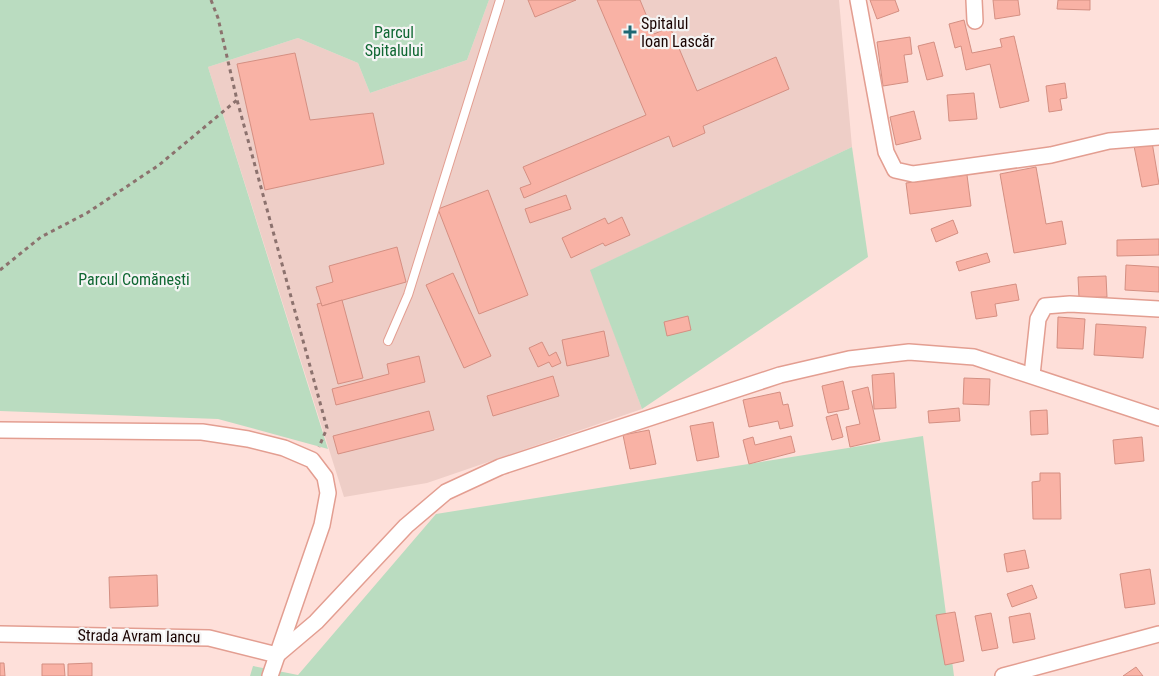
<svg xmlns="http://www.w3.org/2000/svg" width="1159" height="676" font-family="'Roboto Condensed',sans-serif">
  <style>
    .built { fill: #eecec7 }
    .green { fill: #badcc0 }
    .building { fill: #f9b2a5; stroke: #d48f82 }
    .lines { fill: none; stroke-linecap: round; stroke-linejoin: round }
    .service-casing { stroke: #e39e91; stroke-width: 10 }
    .minor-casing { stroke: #e39e91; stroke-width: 18 }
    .path { stroke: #8c726e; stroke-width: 3; stroke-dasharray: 4 4; stroke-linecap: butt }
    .service { stroke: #fff; stroke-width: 8 }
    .minor { stroke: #fff; stroke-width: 15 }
    .poi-dot { fill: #1e6773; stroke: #f4f4f4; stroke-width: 2 }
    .labels { text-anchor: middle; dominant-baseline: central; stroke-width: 4.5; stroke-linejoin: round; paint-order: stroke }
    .poi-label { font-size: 16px; fill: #1b0503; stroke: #f4f4f4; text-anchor: start }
    .park-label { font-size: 16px; fill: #0f6732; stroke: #f4f4f4 }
    .street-label { font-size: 16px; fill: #1b0503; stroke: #f4f4f4 }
  </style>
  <rect width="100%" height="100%" fill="#fee0da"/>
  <!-- built -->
  <polygon class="built" points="489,0 839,0 852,147 591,270 642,409 427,483 344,497 208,67 298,38 358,63 370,93 467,60"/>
  <!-- green -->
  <g class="green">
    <polygon points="0,0 489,0 467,60 370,93 358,63 298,38 208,67 328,449 218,419 0,411"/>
    <polygon points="852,147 868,257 642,409 590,270"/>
    <polygon points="923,436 954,676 250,676 253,666 298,675 436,514"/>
  </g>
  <!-- building -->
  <g class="building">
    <polygon points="528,0 576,0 535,17"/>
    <polygon points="597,0 640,0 654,34 670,27 697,91 776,57 789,89 703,126 705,133 673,147 669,136 524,198 520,188 531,184 523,167 646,115"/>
    <polygon points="870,0 895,0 899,11 877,19"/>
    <polygon points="993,0 1018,0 1020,15 995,19"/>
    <polygon points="1058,0 1090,0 1090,10 1057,9"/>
    <polygon points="964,20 972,53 1002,47 1000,39 1014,36 1029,101 1000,108 990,64 966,70 961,46 955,48 949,24"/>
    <polygon points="910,37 912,54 904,55 908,82 883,86 877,42"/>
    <polygon points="934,42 943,76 927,80 918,46"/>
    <polygon points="295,53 310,120 373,113 384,164 265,190 237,64"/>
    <polygon points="1065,83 1067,98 1060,99 1062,110 1049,112 1046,86"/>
    <polygon points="974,93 977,119 949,121 947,95"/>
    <polygon points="914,111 921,139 896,145 890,117"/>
    <polygon points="1152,142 1159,184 1142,187 1134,146"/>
    <polygon points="1036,167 1046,224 1062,221 1066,244 1014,253 1000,174"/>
    <polygon points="967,175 971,206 910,214 906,183"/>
    <polygon points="488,190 528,295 479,314 438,209"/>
    <polygon points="566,195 571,209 530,223 525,209"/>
    <polygon points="622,217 630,235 605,246 603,243 571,258 562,238 605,218 608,224"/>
    <polygon points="953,220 958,233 936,242 931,229"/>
    <polygon points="1159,239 1159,255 1117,256 1117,240"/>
    <polygon points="397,247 406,282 322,306 316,287 333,282 329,266"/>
    <polygon points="987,253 990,262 959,271 956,262"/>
    <polygon points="1126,265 1159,267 1159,292 1125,290"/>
    <polygon points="453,273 491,356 464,368 426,285"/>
    <polygon points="1106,276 1107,297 1079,298 1078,277"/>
    <polygon points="1016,284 1019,300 995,304 997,316 976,319 971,292"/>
    <polygon points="342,300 363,378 338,384 317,304 321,303 322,306"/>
    <polygon points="688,316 691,330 667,336 664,322"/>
    <polygon points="1058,317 1085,319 1083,349 1057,348"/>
    <polygon points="1096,324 1146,327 1143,358 1094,355"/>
    <polygon points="604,331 609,356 567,366 562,340"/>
    <polygon points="542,342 549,356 556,352 561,363 552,367 549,362 538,367 529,348"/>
    <polygon points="419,356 425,382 336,405 332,389 389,374 387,364"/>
    <polygon points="894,373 896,408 874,409 872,375"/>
    <polygon points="553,376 559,396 493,416 487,396"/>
    <polygon points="964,378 990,379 989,405 963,404"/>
    <polygon points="843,381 849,409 828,413 822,386"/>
    <polygon points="868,387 880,440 850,447 846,427 860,424 852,391"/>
    <polygon points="780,392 783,405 788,404 793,426 780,429 778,421 749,427 743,400"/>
    <polygon points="959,408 960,421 929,423 928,411"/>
    <polygon points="1047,410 1048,434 1031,435 1030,411"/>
    <polygon points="429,411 434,430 338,454 333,436"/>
    <polygon points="837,414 843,437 832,440 826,417"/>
    <polygon points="713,422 719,457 697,461 690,426"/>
    <polygon points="649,430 656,464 630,469 623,435"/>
    <polygon points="791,436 795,452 749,464 743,440 753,437 755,445"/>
    <polygon points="1142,437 1144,461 1115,464 1113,440"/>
    <polygon points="1040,473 1060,473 1061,519 1033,519 1032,482 1040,481"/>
    <polygon points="1025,550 1029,568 1007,572 1004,554"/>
    <polygon points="1150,569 1155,604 1125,608 1120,574"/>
    <polygon points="157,575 158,606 110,608 109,577"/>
    <polygon points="1032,585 1037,598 1012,607 1007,594"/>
    <polygon points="955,612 964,661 945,665 936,615"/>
    <polygon points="991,613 998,648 982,651 975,616"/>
    <polygon points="1030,613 1035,639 1013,643 1009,617"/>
    <polygon points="0,663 4,663 5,676 0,676"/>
    <polygon points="92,663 92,676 68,676 68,664"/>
    <polygon points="42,664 64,664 65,676 42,676"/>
    <polygon points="1136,667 1143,676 1123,676"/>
  </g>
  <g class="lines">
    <!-- service casing -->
    <g class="service-casing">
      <polyline id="service" points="388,341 408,295 500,0"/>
    </g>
    <!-- minor casing -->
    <g class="minor-casing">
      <g id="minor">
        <polyline points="858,0 886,152 895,170 913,174 1051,155 1109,141 1159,137"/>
        <polyline points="974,0 975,21"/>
        <polyline points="1032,375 1038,319 1045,306 1070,304 1159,309"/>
        <polyline points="0,430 202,432 248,439 284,448 312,460 325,477 328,493 322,525 270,676"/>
        <polyline points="0,634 209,638 277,655 316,622 406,526 446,492 500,467 780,375 849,359 909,352 974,357 1159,418"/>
        <polyline points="1003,676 1159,634"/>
      </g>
    </g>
    <!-- path -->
    <g class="path">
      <polyline points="211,0 218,18 237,100 327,428 319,447"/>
      <polyline points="0,270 41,237 87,213 159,165 237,100"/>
    </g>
    <!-- service -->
    <use href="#service" class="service"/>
    <!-- minor -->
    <use href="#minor" class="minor"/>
  </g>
  <!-- markers -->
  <path class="poi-dot" d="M627.5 24.5h5v5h5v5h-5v5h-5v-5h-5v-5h5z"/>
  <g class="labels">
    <!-- poi labels -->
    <g class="poi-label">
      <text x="641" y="23">Spitalul<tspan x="641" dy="18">Ioan Lascăr</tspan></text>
    </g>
    <!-- park labels -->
    <g class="park-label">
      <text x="394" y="32">Parcul<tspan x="394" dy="18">Spitalului</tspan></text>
      <text x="134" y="279">Parcul Comănești</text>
    </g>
    <!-- street labels -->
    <g class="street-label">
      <text transform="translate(139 636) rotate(1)">Strada Avram Iancu</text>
    </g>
  </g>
</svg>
